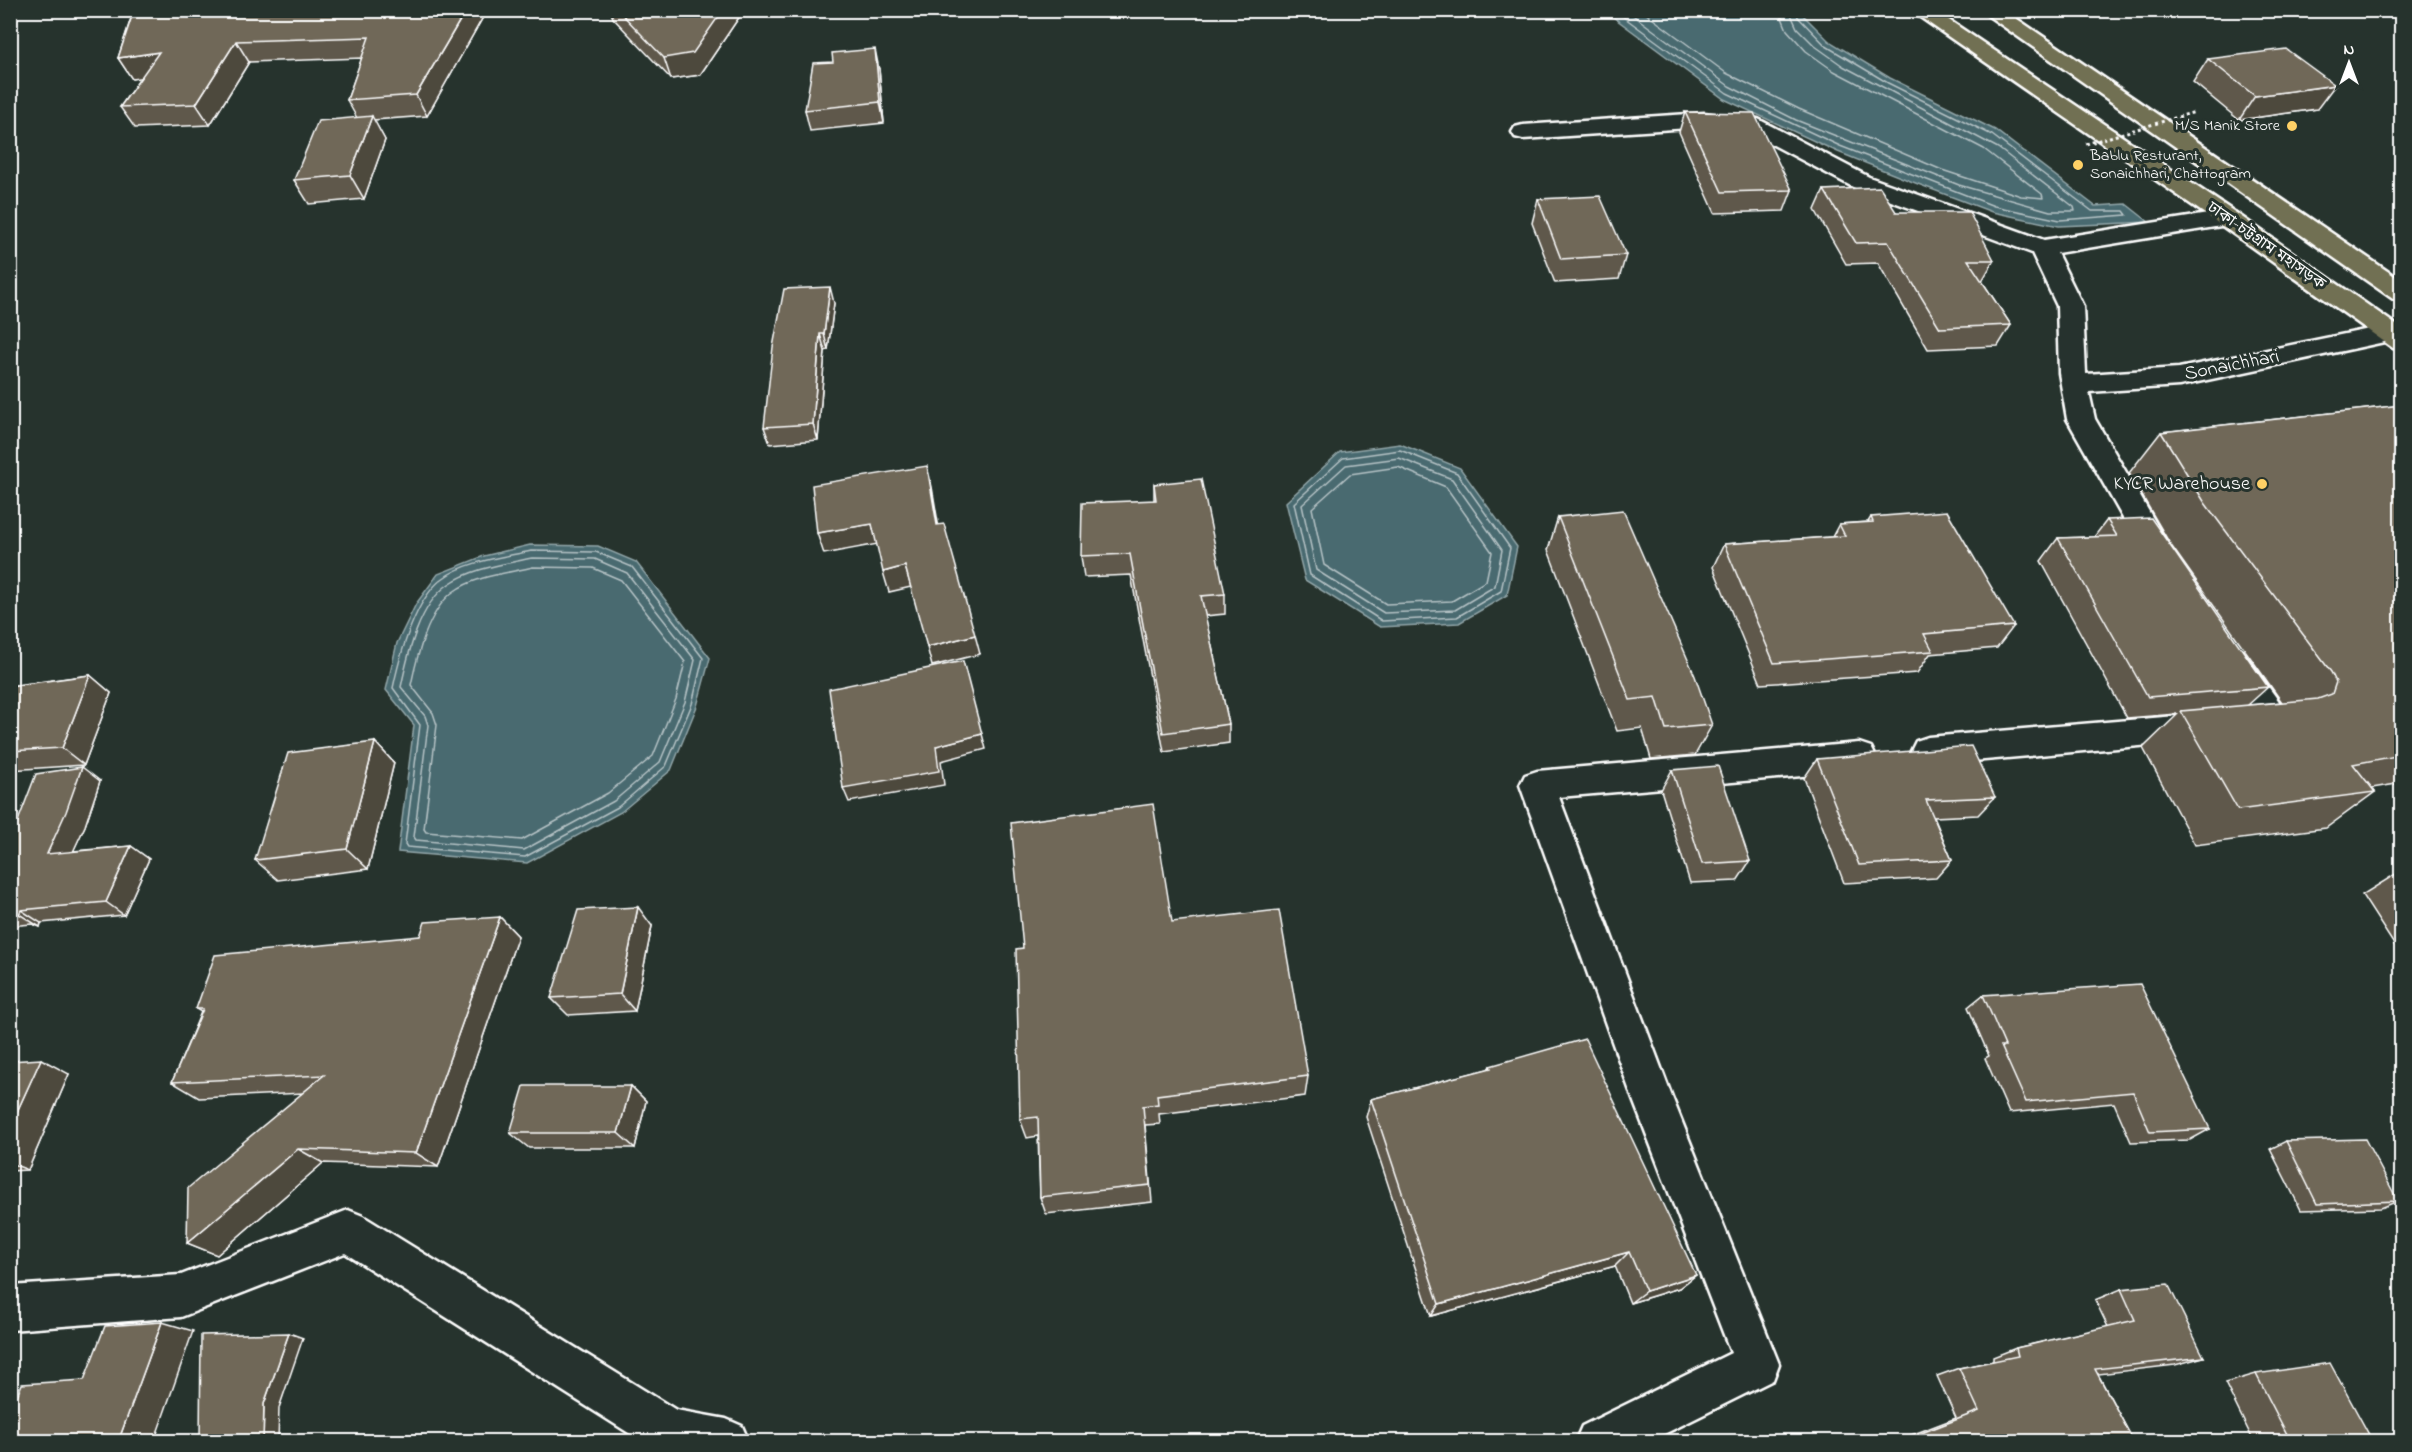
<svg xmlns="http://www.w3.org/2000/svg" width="2412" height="1452" font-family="'Indie Flower','Noto Sans Bengali',sans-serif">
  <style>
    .water { fill: #496a70; stroke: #92a6a9; stroke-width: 1.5 }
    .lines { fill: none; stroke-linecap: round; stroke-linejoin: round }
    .shore { stroke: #b6c3c6; stroke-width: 1.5 }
    .minor-casing { stroke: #fff; stroke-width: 5 }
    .highway-casing { stroke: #fff; stroke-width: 5 }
    .minor { fill: #26332d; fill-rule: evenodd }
    .highway { fill: #716f52; fill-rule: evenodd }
    .path-bridge { stroke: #fff; stroke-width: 3; stroke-dasharray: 3 3; stroke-linecap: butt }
    .wall { fill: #5f594c; stroke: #fff; stroke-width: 1.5 }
    .shaded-wall { fill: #4e483e; stroke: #fff; stroke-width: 1.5 }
    .building { fill: #6f6758; stroke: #fff; stroke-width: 1.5 }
    .poi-dot { fill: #ffd166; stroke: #26332d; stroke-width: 2 }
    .labels { text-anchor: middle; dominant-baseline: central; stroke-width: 6; stroke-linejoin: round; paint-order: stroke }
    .far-poi-label { font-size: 16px; fill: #fff; stroke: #26332d; text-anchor: end }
    .far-street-label { font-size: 16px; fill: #fff; stroke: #26332d }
    .street-label { font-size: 20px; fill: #fff; stroke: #26332d }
    .poi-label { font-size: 20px; fill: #fff; stroke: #26332d; text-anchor: end }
  </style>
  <rect width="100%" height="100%" fill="#26332d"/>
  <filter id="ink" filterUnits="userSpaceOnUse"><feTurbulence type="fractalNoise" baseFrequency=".0167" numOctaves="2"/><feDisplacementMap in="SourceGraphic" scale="12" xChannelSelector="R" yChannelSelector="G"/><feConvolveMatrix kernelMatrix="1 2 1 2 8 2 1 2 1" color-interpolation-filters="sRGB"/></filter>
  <g filter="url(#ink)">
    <!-- water -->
    <g class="water">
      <polygon points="1605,11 1799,11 1829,41 1890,78 1995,130 2095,206 2126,204 2149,222 2059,226 1992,212 1918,184 1838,152 1724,99"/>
      <polygon points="1400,444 1460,468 1517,547 1507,595 1459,623 1380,627 1305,580 1286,502 1340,452"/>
      <polygon points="530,545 598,546 636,562 710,658 697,706 671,770 621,812 527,863 398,852 414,725 386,690 397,643 416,604 438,574 484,556"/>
    </g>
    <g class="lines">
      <!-- shore -->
      <g class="shore">
        <polyline points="1614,10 1727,93 1840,146 1994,206 2060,220 2127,215 2124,211 2092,211 1992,135 1888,83 1826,46 1798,17 1796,10"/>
        <polyline points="1626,10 1729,86 1796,120 1959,185 2050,211 2075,211 2074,207 1998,148 1843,66 1815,46 1797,28 1789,10"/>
        <polyline points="1641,10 1726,73 1799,109 1942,170 2021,196 2043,198 2042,194 1984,149 1834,71 1806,51 1787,30 1779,10"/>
        <polygon points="1400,450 1457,473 1510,548 1501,591 1457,617 1382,621 1310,575 1294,503 1343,458"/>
        <polygon points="1399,458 1452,479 1502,550 1495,586 1455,610 1384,613 1316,570 1302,505 1346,465"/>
        <polygon points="1398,467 1446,487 1492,552 1486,581 1452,601 1386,604 1324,565 1312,508 1350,474"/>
        <path d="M531 551 596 552 632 567 703 658 692 704 666 766 618 807 525 857 407 847 405 844 420 725 393 688C400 655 415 600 442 579 465 561 504 557 531 551Z"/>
        <path d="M532 558 595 559 627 573 695 660 685 702 660 762 614 801 524 850 416 840 414 837 428 725 425 716 401 687C408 654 419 604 449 584 472 568 505 564 532 558Z"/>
        <path d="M533 567 593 568 621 580 685 662 676 699 653 756 608 793 522 840 426 832 424 829 437 725 433 713 411 685C417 656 428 611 453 592 474 576 508 573 533 567Z"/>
      </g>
      <!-- minor casing -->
      <g class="minor-casing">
        <g id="minor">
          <polygon points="1704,113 1758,119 1869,177 2044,240 2227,211 2236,213 2239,218 2236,223 2227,225 2057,253 2083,306 2086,374 2179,368 2389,325 2398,327 2402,334 2398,339 2389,341 2179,386 2089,392 2095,419 2176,558 2172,566 2161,569 2150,566 2067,419 2059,373 2057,306 2032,253 1853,187 1745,130 1704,127 1523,139 1515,137 1512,132 1515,127 1523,125"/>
          <polygon points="2231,647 2242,651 2286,711 2290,721 2286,731 2274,734 1928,765 1916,761 1911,751 1916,741 1928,737 2248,710 2215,660 2220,651"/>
          <polygon points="1859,743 1871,747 1876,757 1871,767 1859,771 1559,797 1672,1097 1779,1364 1773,1380 1648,1442 1575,1442 1582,1426 1731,1353 1632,1097 1520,785 1525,775 1537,771"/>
          <polygon points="348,1210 363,1216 676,1410 726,1419 742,1426 749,1442 643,1442 345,1253 181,1317 10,1330 10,1286 181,1275"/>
        </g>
      </g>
      <!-- highway casing -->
      <g class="highway-casing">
        <g id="highway">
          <polygon points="1910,10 1934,10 2236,213 2402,329 2402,350 2393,348 2218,223"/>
          <polygon points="1980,10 2004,10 2402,281 2402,301 2393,299"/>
        </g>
      </g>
      <!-- minor -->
      <use href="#minor" class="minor"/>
      <!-- highway -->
      <use href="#highway" class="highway"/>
      <!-- path-bridge -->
      <polyline class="path-bridge" points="2086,144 2195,112"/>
    </g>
    <!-- wall -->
    <g class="wall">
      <polygon points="125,10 487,10 427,116 374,120 385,140 364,199 309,204 294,180 357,118 347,100 362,58 249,62 210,125 135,128 120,107 141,77 132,79 118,58 131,18"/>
      <polygon points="610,10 744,10 700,75 671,79 613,18"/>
      <polygon points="2208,59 2317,109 2239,120 2193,82"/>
      <polygon points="879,69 884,123 810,131 805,110"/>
      <polygon points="1685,112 1792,190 1784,211 1715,213 1679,132"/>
      <polygon points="1824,190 1896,212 1994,260 1982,281 2011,325 1998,346 1928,349 1878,263 1846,264 1815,210"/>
      <polygon points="1538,199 1626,255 1619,279 1555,283 1532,223"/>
      <polygon points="834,303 828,350 825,351 818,440 770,444 764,427"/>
      <polygon points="2402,405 2402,783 2372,788 2375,792 2326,828 2195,845 2143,748 2178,714 2127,718 2041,561 2058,538 2094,537 2107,520 2268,687 2248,705 2282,702 2170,544 2129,473 2161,432"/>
      <polygon points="1154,484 1225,594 1225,614 1205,616 1229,724 1229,743 1164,752 1131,575 1084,577 1081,556 1154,500"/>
      <polygon points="1558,517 1712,725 1695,755 1651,759 1642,728 1617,731 1548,550"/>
      <polygon points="1871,517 2014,626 1997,648 1930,654 1917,673 1761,684 1713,567 1724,544 1832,537 1839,524 1868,522"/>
      <polygon points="90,675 111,693 84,765 10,770 10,686"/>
      <polygon points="375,742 394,763 368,869 278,880 255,860"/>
      <polygon points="1817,759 1995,797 1978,815 1934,817 1952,860 1936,878 1844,883 1804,778"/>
      <polygon points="1672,770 1750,861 1737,881 1690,883 1661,790"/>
      <polygon points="100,781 85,826 73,851 131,846 149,859 124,915 41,923 40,927 32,924 10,926 10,842"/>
      <polygon points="2402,870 2402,957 2362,895"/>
      <polygon points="500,917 518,936 438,1167 323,1163 217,1255 187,1243 303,1093 199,1098 172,1082 201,1012 196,1009 420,936"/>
      <polygon points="1172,922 1308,1076 1305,1096 1159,1114 1160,1124 1145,1125 1152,1202 1046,1214 1040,1197 1038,1136 1027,1138 1020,1119 1023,948"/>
      <polygon points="652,926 635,1011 568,1015 551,998"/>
      <polygon points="1983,995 2210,1129 2190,1140 2131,1142 2114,1103 2009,1113 1985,1058 1989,1056 1968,1007"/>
      <polygon points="10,1061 69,1074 28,1170 10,1171"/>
      <polygon points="1490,1066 1696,1275 1679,1288 1630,1303 1615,1266 1431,1316 1366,1117 1371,1099 1488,1069"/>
      <polygon points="631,1086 646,1101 635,1148 529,1148 510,1133"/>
      <polygon points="2286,1141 2398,1201 2381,1208 2301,1210 2270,1149"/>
      <polygon points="2121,1289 2204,1357 2175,1365 2098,1374 2134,1442 1898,1442 1898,1440 1956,1418 1937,1376 1959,1368 1993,1361 1993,1357 2016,1348 2108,1327 2095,1300"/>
      <polygon points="2256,1374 2373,1442 2254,1442 2225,1383"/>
    </g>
    <!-- shaded-wall -->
    <g class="shaded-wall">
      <polygon points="466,10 487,10 427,116 416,95"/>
      <polygon points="723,10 744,10 700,75 671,79 664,58"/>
      <polygon points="236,41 249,62 210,125 196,104"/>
      <polygon points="875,49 879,69 884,123 880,102"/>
      <polygon points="159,52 173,73 132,79 118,58"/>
      <polygon points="2335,85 2317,109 2239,120 2255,96"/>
      <polygon points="372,116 385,140 364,199 350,175"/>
      <polygon points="830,287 834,303 828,350 824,334"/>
      <polygon points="820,334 825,351 818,440 813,424"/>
      <polygon points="927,466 932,487 942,546 937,525"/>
      <polygon points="872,524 878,544 824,554 817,533"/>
      <polygon points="905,566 911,587 889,592 883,572"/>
      <polygon points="975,635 980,654 932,666 927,647"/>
      <polygon points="90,675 111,693 84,765 62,748"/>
      <polygon points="982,734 986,749 941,761 944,785 849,802 843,788 936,746"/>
      <polygon points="375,742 394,763 368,869 347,849"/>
      <polygon points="82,767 100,781 85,826 66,867 47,854"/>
      <polygon points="131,846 149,859 124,915 106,902"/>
      <polygon points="638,907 652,926 635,1011 620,994"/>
      <polygon points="21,910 41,923 40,927 19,914"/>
      <polygon points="500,917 518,936 438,1167 416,1153"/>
      <polygon points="41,1059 69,1074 28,1170 10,1163 10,1127"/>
      <polygon points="631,1086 646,1101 635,1148 618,1133"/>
      <polygon points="298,1149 323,1163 217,1255 187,1243"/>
      <polygon points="1629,1252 1615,1266 1431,1316 1439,1304"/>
      <polygon points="1696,1275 1679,1288 1630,1303 1646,1291"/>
      <polygon points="162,1322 193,1331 154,1442 118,1442"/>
      <polygon points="289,1333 303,1338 279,1408 278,1442 263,1442 264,1404"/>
    </g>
    <!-- building -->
    <g class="building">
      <polygon points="134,10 466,10 416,95 347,100 369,37 236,41 196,104 120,107 159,52 118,58"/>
      <polygon points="618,10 723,10 693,53 664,58"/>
      <polygon points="875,49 880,102 805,110 813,63 833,62 832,53"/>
      <polygon points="2286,49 2335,85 2255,96 2208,59"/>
      <polygon points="1685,112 1754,113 1792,190 1722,192"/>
      <polygon points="372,116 350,175 294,180 318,121"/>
      <polygon points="1880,187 1896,212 1969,212 1994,260 1968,260 2011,325 1940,328 1888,242 1856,243 1824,190"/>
      <polygon points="1600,196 1626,255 1561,259 1538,199"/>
      <polygon points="830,287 824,334 820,334 813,424 764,427 773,347 784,289"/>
      <polygon points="2402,405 2402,755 2353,764 2375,792 2238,810 2181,711 2318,699 2332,694 2336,682 2331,672 2205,503 2161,432"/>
      <polygon points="927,466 937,525 944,524 975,635 927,647 905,566 883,572 872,524 817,533 812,485"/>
      <polygon points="1201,479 1225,594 1201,596 1229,724 1163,733 1130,554 1081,556 1082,503 1156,500 1154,484"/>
      <polygon points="1623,510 1695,676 1712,725 1666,729 1656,697 1630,700 1558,517"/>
      <polygon points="1947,511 2014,626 1924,634 1933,651 1774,663 1724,544 1845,536 1839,524 1873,522 1871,517"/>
      <polygon points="2151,518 2268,687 2148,697 2058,538 2117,536 2107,520"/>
      <polygon points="963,661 982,734 936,746 939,771 843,788 829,689"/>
      <polygon points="90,675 62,748 10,751 10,686"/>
      <polygon points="375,742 347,849 255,860 288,753"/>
      <polygon points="1971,746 1995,797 1926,800 1952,860 1859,865 1817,759"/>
      <polygon points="1718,766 1750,861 1702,864 1672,770"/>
      <polygon points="82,767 66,812 47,854 131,846 106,902 21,910 19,914 10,911 10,842 36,774"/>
      <polygon points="1153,804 1172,922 1279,910 1308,1076 1157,1095 1158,1104 1143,1106 1150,1185 1040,1197 1038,1117 1020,1119 1016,949 1023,948 1011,823"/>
      <polygon points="638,907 620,994 551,998 578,910"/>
      <polygon points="500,917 416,1153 298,1149 187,1243 188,1188 324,1075 172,1082 203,1009 196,1009 215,955 420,936 425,922"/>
      <polygon points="2140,984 2210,1129 2150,1132 2133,1092 2026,1102 2001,1046 2005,1046 1983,995"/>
      <polygon points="1585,1039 1696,1275 1646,1291 1629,1252 1439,1304 1371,1099 1491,1068 1490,1066"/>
      <polygon points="41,1059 10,1127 10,1061"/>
      <polygon points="524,1086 631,1086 618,1133 510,1133"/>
      <polygon points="2365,1139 2398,1201 2317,1204 2286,1141"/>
      <polygon points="2168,1284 2204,1357 2095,1369 2134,1442 1923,1442 1919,1434 1979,1411 1959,1368 2018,1356 2016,1348 2135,1320 2121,1289"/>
      <polygon points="162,1322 118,1442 10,1442 10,1413 22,1384 84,1380 105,1326"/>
      <polygon points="289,1333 264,1404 263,1442 200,1442 201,1335"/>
      <polygon points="2330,1363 2373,1442 2291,1442 2256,1374"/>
      <polygon points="2402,1440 2402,1442 2388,1442"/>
    </g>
  </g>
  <!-- markers -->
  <g class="poi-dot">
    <circle cx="2292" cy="126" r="6"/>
    <circle cx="2078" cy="165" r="6"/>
    <circle cx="2262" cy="484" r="6"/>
  </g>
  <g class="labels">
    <!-- far-poi labels -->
    <g class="far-poi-label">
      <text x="2280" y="126">M/S Manik Store</text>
      <text x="2090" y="156" text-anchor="start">Bablu Resturant,<tspan x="2090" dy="18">Sonaichhari, Chattogram</tspan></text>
    </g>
    <!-- far-street labels -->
    <g class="far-street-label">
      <text transform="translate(2266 246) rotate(35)">ঢাকা-চট্টগ্রাম মহাসড়ক</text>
    </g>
    <!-- street labels -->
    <g class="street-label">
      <text transform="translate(2232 366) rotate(-11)">Sonaichhari</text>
    </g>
    <!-- poi labels -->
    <g class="poi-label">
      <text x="2250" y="484">KYCR Warehouse</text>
    </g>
  </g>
  <!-- margin -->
  <rect width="2412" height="1452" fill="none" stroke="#26332d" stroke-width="36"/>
  <rect x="18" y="18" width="2376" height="1416" fill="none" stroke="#fff" stroke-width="2" filter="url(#ink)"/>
  <!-- north arrow -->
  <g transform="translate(2349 63)" stroke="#26332d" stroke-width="4.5" paint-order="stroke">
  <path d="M0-4.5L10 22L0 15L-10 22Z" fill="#ffffff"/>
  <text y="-9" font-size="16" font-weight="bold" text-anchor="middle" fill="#ffffff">N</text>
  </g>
</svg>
